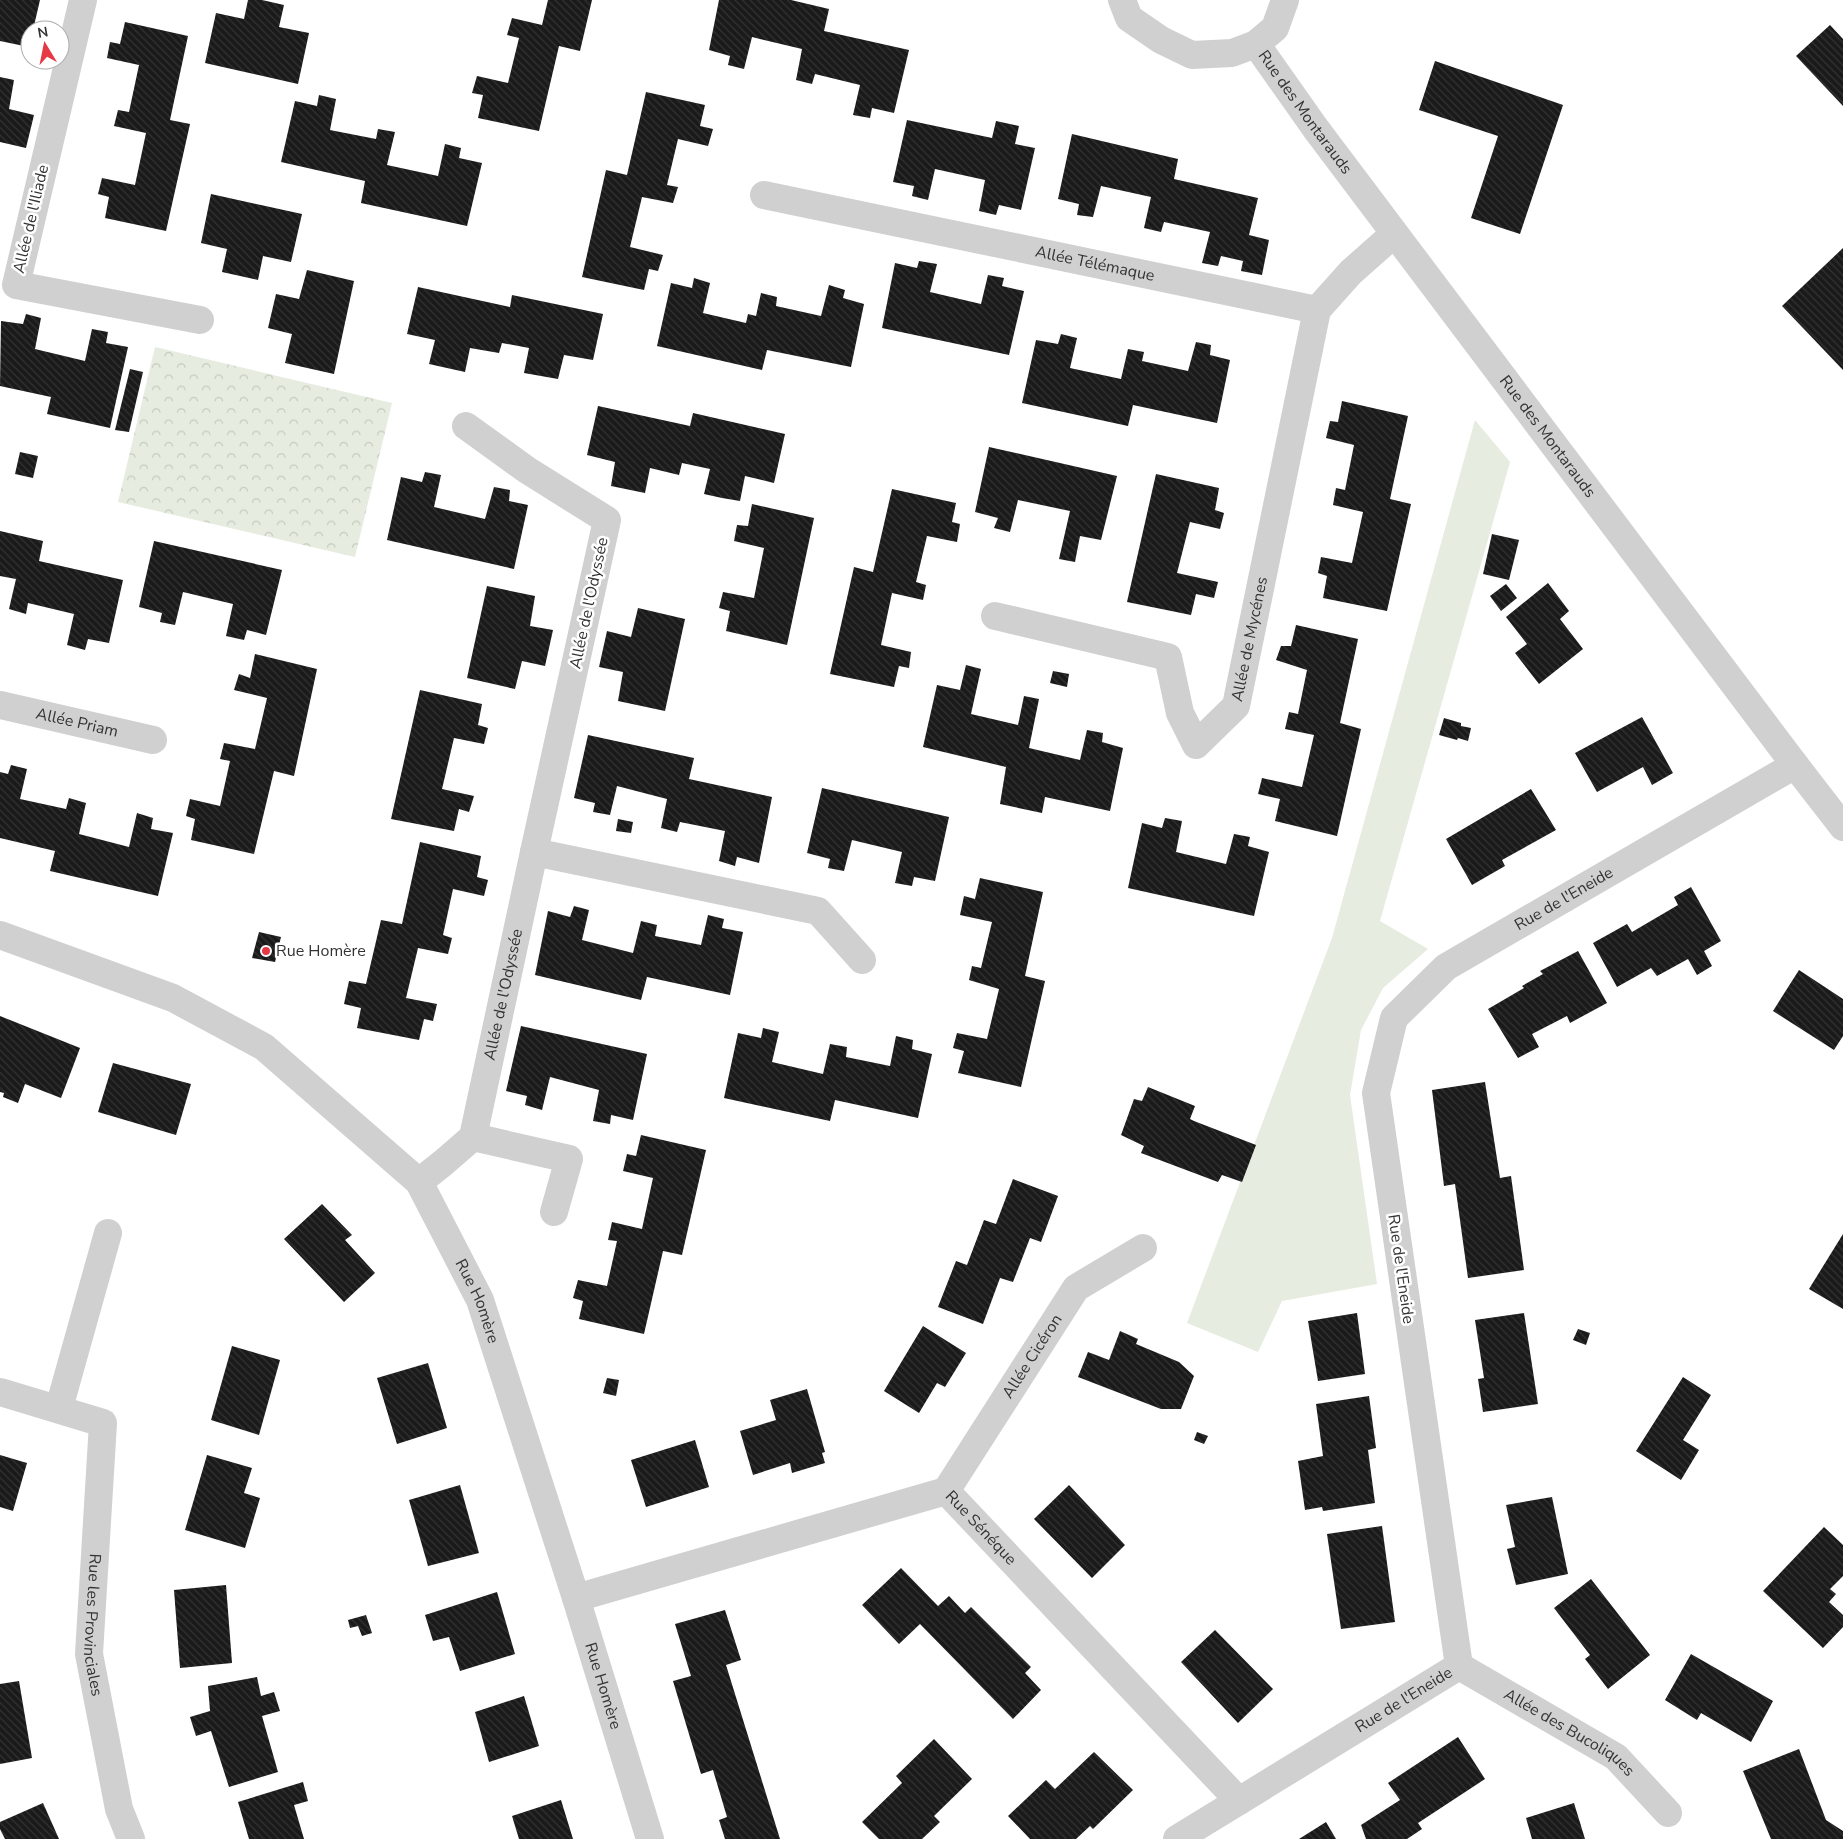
<svg xmlns="http://www.w3.org/2000/svg" width="1843" height="1839" font-family="'Nunito Sans',sans-serif">
  <style>
    .grass { fill: #e6ecdf }
    .park { fill: url(#park-crowns) }
    .building { fill: url(#building-back-hatch) }
    .lines { fill: none; stroke-linecap: round; stroke-linejoin: round }
    .minor { stroke: #d0d0d0; stroke-width: 28 }
    .poi-dot { fill: #e63946; stroke: #fff; stroke-width: 2 }
    .labels { text-anchor: middle; dominant-baseline: central; stroke-width: 5; stroke-linejoin: round; paint-order: stroke }
    .street-label { font-size: 16px; fill: #333; stroke: #fff }
    .poi-label { font-size: 16px; fill: #333; stroke: #fff; text-anchor: start }
  </style>
  <defs>
    <pattern id="park-crowns" width="20" height="18" patternUnits="userSpaceOnUse" patternTransform="scale(1.25)"><rect width="20" height="18" fill="#e6ecdf"/><path d="M2 6a3 3 0 1 1 6 0M12 15a3 3 0 1 1 6 0" fill="none" stroke="#c6cbc0"/></pattern>
    <pattern id="building-back-hatch" width="6" height="6" patternUnits="userSpaceOnUse" patternTransform="scale(1.25)"><rect width="6" height="6" fill="#1a1a1a"/><path d="M-1 5l2 2M0 0l6 6M5-1l2 2" fill="none" stroke="#333"/></pattern>
  </defs>
  <rect width="100%" height="100%" fill="#fff"/>
  <!-- grass -->
  <polygon class="grass" points="1475,420 1510,462 1380,921 1428,949 1383,988 1361,1030 1350,1095 1377,1284 1282,1301 1258,1352 1187,1323 1332,938"/>
  <!-- park -->
  <polygon class="park" points="155,347 392,403 355,557 118,502"/>
  <!-- building -->
  <g class="building">
    <polygon points="0,0 40,0 33,30 30,30 29,47 0,41"/>
    <polygon points="248,0 262,0 284,5 279,27 309,33 298,84 205,63 216,13 244,19"/>
    <polygon points="548,0 592,0 580,51 559,46 539,131 478,118 483,95 472,93 477,76 508,83 519,38 507,35 512,18 542,25"/>
    <polygon points="719,0 791,0 829,9 824,31 909,50 894,113 872,108 870,118 853,115 860,85 815,74 812,84 796,80 802,49 752,37 744,69 728,65 730,56 709,50"/>
    <polygon points="125,22 188,36 170,120 190,124 166,231 105,218 109,197 98,194 102,178 135,185 146,133 114,126 118,110 129,112 139,65 107,58 110,42 120,44"/>
    <polygon points="1830,25 1843,39 1843,106 1796,56"/>
    <polygon points="1435,61 1563,105 1520,234 1471,218 1498,136 1419,110"/>
    <polygon points="0,77 14,80 9,109 34,115 26,148 0,142"/>
    <polygon points="646,92 705,105 700,126 713,129 708,146 678,139 667,185 678,187 673,203 642,197 630,247 663,255 658,271 649,269 644,290 582,277 606,170 627,175"/>
    <polygon points="319,95 336,99 330,130 376,139 378,129 395,132 387,165 438,176 445,144 461,148 459,158 482,163 467,226 361,203 365,181 281,162 295,101 317,106"/>
    <polygon points="907,120 992,138 996,121 1019,126 1015,144 1035,148 1021,210 999,205 996,215 979,211 985,180 935,169 928,200 912,196 914,186 893,182"/>
    <polygon points="1072,134 1178,159 1174,179 1258,198 1249,235 1269,240 1262,275 1241,271 1243,261 1221,256 1218,266 1202,263 1210,232 1164,222 1161,232 1144,228 1151,197 1101,186 1093,217 1077,215 1079,204 1058,199"/>
    <polygon points="211,194 302,214 291,262 263,256 258,280 222,272 227,249 201,243"/>
    <polygon points="1843,248 1843,370 1782,306"/>
    <polygon points="919,261 937,264 930,292 981,304 988,275 1004,278 1002,286 1024,291 1009,355 882,328 895,263 917,268"/>
    <polygon points="307,270 354,281 334,374 285,363 292,334 268,328 276,294 299,299"/>
    <polygon points="694,278 710,283 703,313 746,323 748,314 756,316 761,293 777,297 776,306 821,316 829,285 845,290 843,298 864,304 851,367 767,350 762,370 657,346 671,283 692,288"/>
    <polygon points="418,287 510,307 512,295 603,314 593,360 564,355 558,379 524,373 529,348 502,343 499,353 470,348 465,372 429,364 435,340 407,334"/>
    <polygon points="26,314 41,318 35,349 85,361 92,329 108,332 106,343 128,347 110,428 47,414 51,397 0,386 1,321 23,324"/>
    <polygon points="1061,334 1077,338 1070,368 1121,379 1128,349 1144,352 1142,361 1188,371 1196,342 1211,345 1210,355 1230,360 1217,423 1133,405 1128,426 1022,403 1036,340 1058,344"/>
    <polygon points="130,369 143,372 129,432 115,430"/>
    <polygon points="1342,401 1408,416 1390,499 1411,504 1387,611 1323,598 1327,576 1318,573 1321,557 1352,563 1363,512 1333,505 1336,488 1345,490 1354,445 1326,438 1330,421 1338,422"/>
    <polygon points="598,406 690,426 693,413 785,434 774,483 745,476 740,501 722,498 704,494 710,469 682,463 679,475 650,468 645,493 611,486 615,462 587,455"/>
    <polygon points="989,447 1117,476 1101,540 1080,536 1075,562 1059,559 1070,511 1018,500 1010,532 994,528 998,518 975,512"/>
    <polygon points="20,452 38,456 33,478 15,474"/>
    <polygon points="425,472 441,475 434,507 485,519 494,487 510,490 509,501 528,505 514,569 387,540 401,477 422,482"/>
    <polygon points="1156,474 1219,488 1215,510 1224,513 1220,529 1190,522 1177,573 1218,582 1214,598 1196,594 1191,615 1127,602"/>
    <polygon points="892,489 956,503 952,522 960,524 957,542 927,536 916,582 926,585 923,600 892,593 881,645 911,652 909,668 899,666 894,687 830,674 854,567 873,572"/>
    <polygon points="752,504 814,518 787,645 726,631 730,611 719,608 723,592 754,598 764,548 734,541 737,525 748,526"/>
    <polygon points="0,531 43,541 39,561 123,580 109,643 88,639 85,650 67,645 74,614 28,603 26,614 9,609 16,579 0,576"/>
    <polygon points="1492,534 1519,540 1509,580 1483,574"/>
    <polygon points="154,541 282,570 266,635 247,630 244,640 226,636 233,604 183,592 175,625 160,622 162,613 139,607"/>
    <polygon points="1548,583 1569,611 1560,619 1583,649 1539,684 1515,653 1527,644 1506,617"/>
    <polygon points="1506,584 1517,598 1501,611 1490,596"/>
    <polygon points="487,586 535,596 530,626 553,630 545,666 522,661 515,689 467,678"/>
    <polygon points="638,608 685,619 665,711 618,701 623,672 599,667 607,631 631,637"/>
    <polygon points="1296,625 1358,639 1340,723 1361,729 1337,836 1275,821 1280,799 1258,794 1262,778 1302,787 1314,735 1285,729 1289,712 1298,714 1307,670 1276,660 1281,646 1291,646"/>
    <polygon points="255,654 317,669 294,776 274,771 254,854 191,840 195,819 186,816 190,799 220,806 230,761 220,759 224,743 255,749 267,698 234,690 239,674 250,678"/>
    <polygon points="966,665 981,669 971,714 1018,725 1024,696 1039,699 1029,748 1080,760 1087,730 1103,733 1102,742 1123,748 1110,811 1045,797 1042,813 1000,804 1006,767 923,747 937,685 960,690"/>
    <polygon points="1053,671 1069,674 1067,687 1050,683"/>
    <polygon points="420,690 482,704 478,725 488,728 484,744 454,738 442,789 474,796 469,812 459,809 454,831 391,819"/>
    <polygon points="1642,717 1673,773 1652,785 1643,767 1597,792 1575,753"/>
    <polygon points="1444,718 1461,723 1461,726 1471,728 1468,741 1458,738 1457,740 1439,735"/>
    <polygon points="588,735 694,758 689,779 772,797 759,863 737,857 735,866 719,861 725,831 680,822 677,832 661,828 667,799 617,786 610,815 593,812 595,803 574,798"/>
    <polygon points="11,765 27,769 20,799 66,809 69,798 86,803 79,834 129,847 137,813 153,818 151,829 173,833 158,896 50,871 55,851 0,838 0,772 8,774"/>
    <polygon points="822,788 949,817 935,881 914,877 912,886 895,883 902,852 852,840 844,871 828,868 830,859 807,853"/>
    <polygon points="1531,789 1556,830 1502,860 1505,866 1472,885 1446,839"/>
    <polygon points="1165,818 1182,821 1176,852 1226,864 1234,834 1250,837 1248,846 1269,852 1254,916 1128,888 1142,823 1162,828"/>
    <polygon points="618,819 633,822 631,833 616,831"/>
    <polygon points="420,842 481,856 477,877 488,880 484,896 453,889 443,935 452,938 448,954 418,948 406,998 437,1004 433,1021 424,1019 419,1040 357,1028 361,1008 344,1004 349,981 366,984 381,920 402,924"/>
    <polygon points="980,878 1043,892 1025,976 1045,981 1021,1087 958,1073 964,1051 953,1048 957,1033 987,1039 999,989 969,980 972,966 981,968 992,922 960,915 964,896 975,899"/>
    <polygon points="1691,887 1721,941 1704,951 1712,966 1697,975 1688,959 1657,976 1651,968 1617,987 1593,943 1627,924 1632,932 1678,905 1674,897"/>
    <polygon points="574,906 589,910 582,940 633,953 641,921 657,925 655,936 701,945 708,915 724,919 722,928 743,932 730,995 647,977 641,1000 535,975 548,911 570,917"/>
    <polygon points="259,932 281,937 275,962 252,958"/>
    <polygon points="1578,951 1607,1003 1570,1023 1567,1016 1532,1034 1539,1047 1518,1058 1488,1009 1524,988 1522,986 1543,974 1540,971"/>
    <polygon points="1799,970 1843,999 1843,1036 1834,1050 1773,1011"/>
    <polygon points="0,1016 80,1048 61,1098 25,1084 18,1103 3,1097 4,1093 0,1092"/>
    <polygon points="521,1026 647,1054 633,1120 611,1115 610,1124 593,1121 599,1090 550,1077 542,1110 525,1105 527,1096 506,1091"/>
    <polygon points="763,1028 779,1032 772,1062 823,1074 830,1044 847,1047 846,1057 890,1066 896,1036 913,1040 912,1049 932,1054 918,1118 835,1100 830,1121 724,1098 738,1033 761,1038"/>
    <polygon points="113,1063 191,1084 176,1135 98,1112"/>
    <polygon points="1485,1082 1500,1178 1511,1176 1524,1270 1468,1278 1455,1184 1444,1186 1432,1090"/>
    <polygon points="1148,1087 1195,1106 1190,1119 1194,1121 1256,1145 1242,1182 1222,1175 1218,1182 1141,1153 1144,1146 1121,1135 1134,1099 1142,1101"/>
    <polygon points="641,1135 706,1150 682,1255 663,1251 644,1334 579,1319 583,1301 573,1298 578,1280 607,1286 617,1241 608,1240 612,1222 642,1229 653,1178 623,1171 627,1154 636,1156"/>
    <polygon points="1013,1179 1058,1196 1041,1242 1030,1238 1013,1282 1000,1278 983,1324 938,1307 956,1261 967,1265 984,1220 996,1224"/>
    <polygon points="322,1204 352,1235 345,1240 375,1273 344,1302 284,1239"/>
    <polygon points="1843,1234 1843,1309 1809,1289"/>
    <polygon points="1357,1313 1365,1374 1318,1381 1308,1321"/>
    <polygon points="1524,1313 1538,1404 1483,1412 1478,1379 1484,1378 1475,1320"/>
    <polygon points="923,1326 966,1353 945,1387 937,1383 919,1413 884,1391"/>
    <polygon points="1578,1329 1590,1333 1586,1345 1573,1340"/>
    <polygon points="1120,1331 1138,1339 1136,1344 1179,1362 1194,1376 1181,1409 1161,1409 1078,1377 1088,1352 1109,1360"/>
    <polygon points="232,1346 280,1360 259,1435 211,1420"/>
    <polygon points="428,1363 447,1428 397,1444 377,1378"/>
    <polygon points="1683,1377 1711,1395 1683,1440 1699,1450 1681,1480 1636,1451"/>
    <polygon points="607,1378 619,1380 616,1396 603,1393"/>
    <polygon points="807,1389 825,1452 822,1453 825,1463 792,1473 790,1463 753,1475 740,1431 776,1420 770,1400"/>
    <polygon points="1369,1396 1376,1448 1368,1450 1375,1503 1323,1511 1322,1507 1305,1510 1298,1461 1323,1456 1316,1404"/>
    <polygon points="1197,1432 1208,1436 1204,1444 1194,1440"/>
    <polygon points="695,1440 709,1487 646,1507 631,1460"/>
    <polygon points="0,1455 27,1463 13,1511 0,1507"/>
    <polygon points="207,1455 252,1468 244,1493 260,1498 245,1548 185,1530"/>
    <polygon points="460,1485 479,1553 428,1566 409,1500"/>
    <polygon points="1069,1485 1125,1545 1092,1578 1034,1519"/>
    <polygon points="1552,1497 1568,1574 1516,1585 1507,1549 1515,1547 1506,1505"/>
    <polygon points="1382,1526 1395,1622 1341,1629 1327,1534"/>
    <polygon points="1824,1527 1843,1545 1843,1576 1830,1589 1836,1594 1829,1602 1843,1615 1843,1627 1823,1648 1763,1591"/>
    <polygon points="901,1568 938,1606 949,1596 965,1613 971,1607 1031,1667 1025,1673 1041,1690 1013,1719 920,1624 899,1644 862,1605"/>
    <polygon points="1591,1579 1650,1655 1608,1689 1585,1659 1590,1655 1554,1608"/>
    <polygon points="226,1585 232,1663 180,1668 174,1590"/>
    <polygon points="497,1592 515,1654 460,1671 449,1637 433,1641 425,1615"/>
    <polygon points="725,1610 741,1660 726,1665 780,1839 725,1839 719,1820 727,1817 713,1770 701,1774 673,1681 691,1676 675,1624"/>
    <polygon points="366,1615 372,1633 362,1636 358,1626 350,1628 348,1620"/>
    <polygon points="1215,1630 1273,1689 1238,1723 1181,1662"/>
    <polygon points="1691,1654 1773,1701 1751,1742 1701,1713 1697,1720 1665,1700"/>
    <polygon points="257,1677 261,1696 274,1692 280,1711 262,1716 278,1772 229,1787 211,1731 196,1736 190,1717 210,1711 208,1686"/>
    <polygon points="19,1681 32,1758 0,1764 0,1684"/>
    <polygon points="524,1696 539,1746 489,1762 475,1712"/>
    <polygon points="1458,1737 1485,1779 1418,1823 1422,1829 1407,1839 1366,1839 1361,1825 1400,1800 1388,1783"/>
    <polygon points="934,1739 972,1779 934,1816 940,1822 922,1839 879,1839 862,1822 902,1783 896,1776"/>
    <polygon points="1799,1749 1826,1820 1843,1831 1843,1839 1771,1839 1743,1771"/>
    <polygon points="1094,1752 1133,1790 1093,1829 1090,1826 1076,1839 1030,1839 1008,1816 1046,1780 1055,1789"/>
    <polygon points="303,1782 308,1801 294,1805 304,1839 249,1839 238,1802"/>
    <polygon points="561,1800 573,1839 519,1839 512,1816"/>
    <polygon points="43,1803 59,1839 5,1839 0,1829 0,1822"/>
    <polygon points="1574,1803 1585,1839 1532,1839 1526,1818"/>
    <polygon points="1326,1822 1336,1839 1299,1839"/>
  </g>
  <g class="lines">
    <!-- minor -->
    <g class="minor">
      <polyline points="83,0 16,285 200,320"/>
      <polyline points="1122,0 1129,18 1161,40 1192,55 1232,53 1256,44 1275,28 1285,0"/>
      <path id="s1" d="M1256 44 1316 129 1795 765 1843 827"/>
      <path id="s2" d="M764 195 1317 310 1351 272 1394 234"/>
      <polyline points="466,426 527,470 607,520 534,852"/>
      <path id="s3" d="M995 616 1168 657 1180 713 1196 745 1236 706 1317 310"/>
      <path id="s4" d="M0 705 153 740"/>
      <path id="s5" d="M0 935 173 998 264 1047 419 1182 480 1300 576 1598 650 1839"/>
      <polyline points="473,1137 569,1159 554,1212"/>
      <path id="s6" d="M419 1182 443 1163 473 1137 534 852 818 911 862 960"/>
      <path id="s7" d="M0 1392 103 1423 89 1654 119 1809 131 1839"/>
      <polyline points="59,1408 108,1233"/>
      <path id="s8" d="M946 1491 1076 1288 1143 1248"/>
      <path id="s9" d="M576 1598 946 1491 1239 1801"/>
      <path id="s10" d="M1459 1666 1616 1757 1668 1813"/>
      <path id="s11" d="M1177 1839 1459 1666 1376 1093 1394 1018 1446 967 1795 765"/>
    </g>
  </g>
  <!-- markers -->
  <circle class="poi-dot" cx="266" cy="951" r="5"/>
  <g class="labels">
    <!-- street labels -->
    <g class="street-label">
      <text stroke="none"><textPath href="#s1" startOffset="84">Rue des Montarauds</textPath></text>
      <text transform="translate(31 219) rotate(-77)">Allée de l'Iliade</text>
      <text stroke="none"><textPath href="#s2" startOffset="338">Allée Télémaque</textPath></text>
      <text stroke="none"><textPath href="#s1" startOffset="489">Rue des Montarauds</textPath></text>
      <text transform="translate(589 603) rotate(-78)">Allée de l'Odyssée</text>
      <text stroke="none"><textPath href="#s3" startOffset="395">Allée de Mycénes</textPath></text>
      <text stroke="none"><textPath href="#s4" startOffset="79">Allée Priam</textPath></text>
      <text stroke="none"><textPath href="#s11" startOffset="1196">Rue de l'Eneide</textPath></text>
      <text stroke="none"><textPath href="#s6" startOffset="216">Allée de l'Odyssée</textPath></text>
      <text transform="translate(1401 1269) rotate(82)">Rue de l'Eneide</text>
      <text stroke="none"><textPath href="#s5" startOffset="626">Rue Homère</textPath></text>
      <text stroke="none"><textPath href="#s8" startOffset="160">Allée Cicéron</textPath></text>
      <text stroke="none"><textPath href="#s9" startOffset="436">Rue Sénéque</textPath></text>
      <text stroke="none"><textPath href="#s7" startOffset="310">Rue les Provinciales</textPath></text>
      <text stroke="none"><textPath href="#s5" startOffset="1031">Rue Homère</textPath></text>
      <text stroke="none"><textPath href="#s11" startOffset="266">Rue de l'Eneide</textPath></text>
      <text stroke="none"><textPath href="#s10" startOffset="129">Allée des Bucoliques</textPath></text>
    </g>
    <!-- poi labels -->
    <g class="poi-label">
      <text x="276" y="951">Rue Homère</text>
    </g>
  </g>
  <!-- north arrow -->
  <g transform="translate(45 45) rotate(350)"><circle r="24" fill="#ffffff" stroke="#adadad"/>
  <path d="M0-4L9 19L0 12L-9 19Z" fill="#e63946"/>
  <text y="-8" font-size="14" font-weight="bold" text-anchor="middle" fill="#333333">N</text>
  </g>
</svg>
